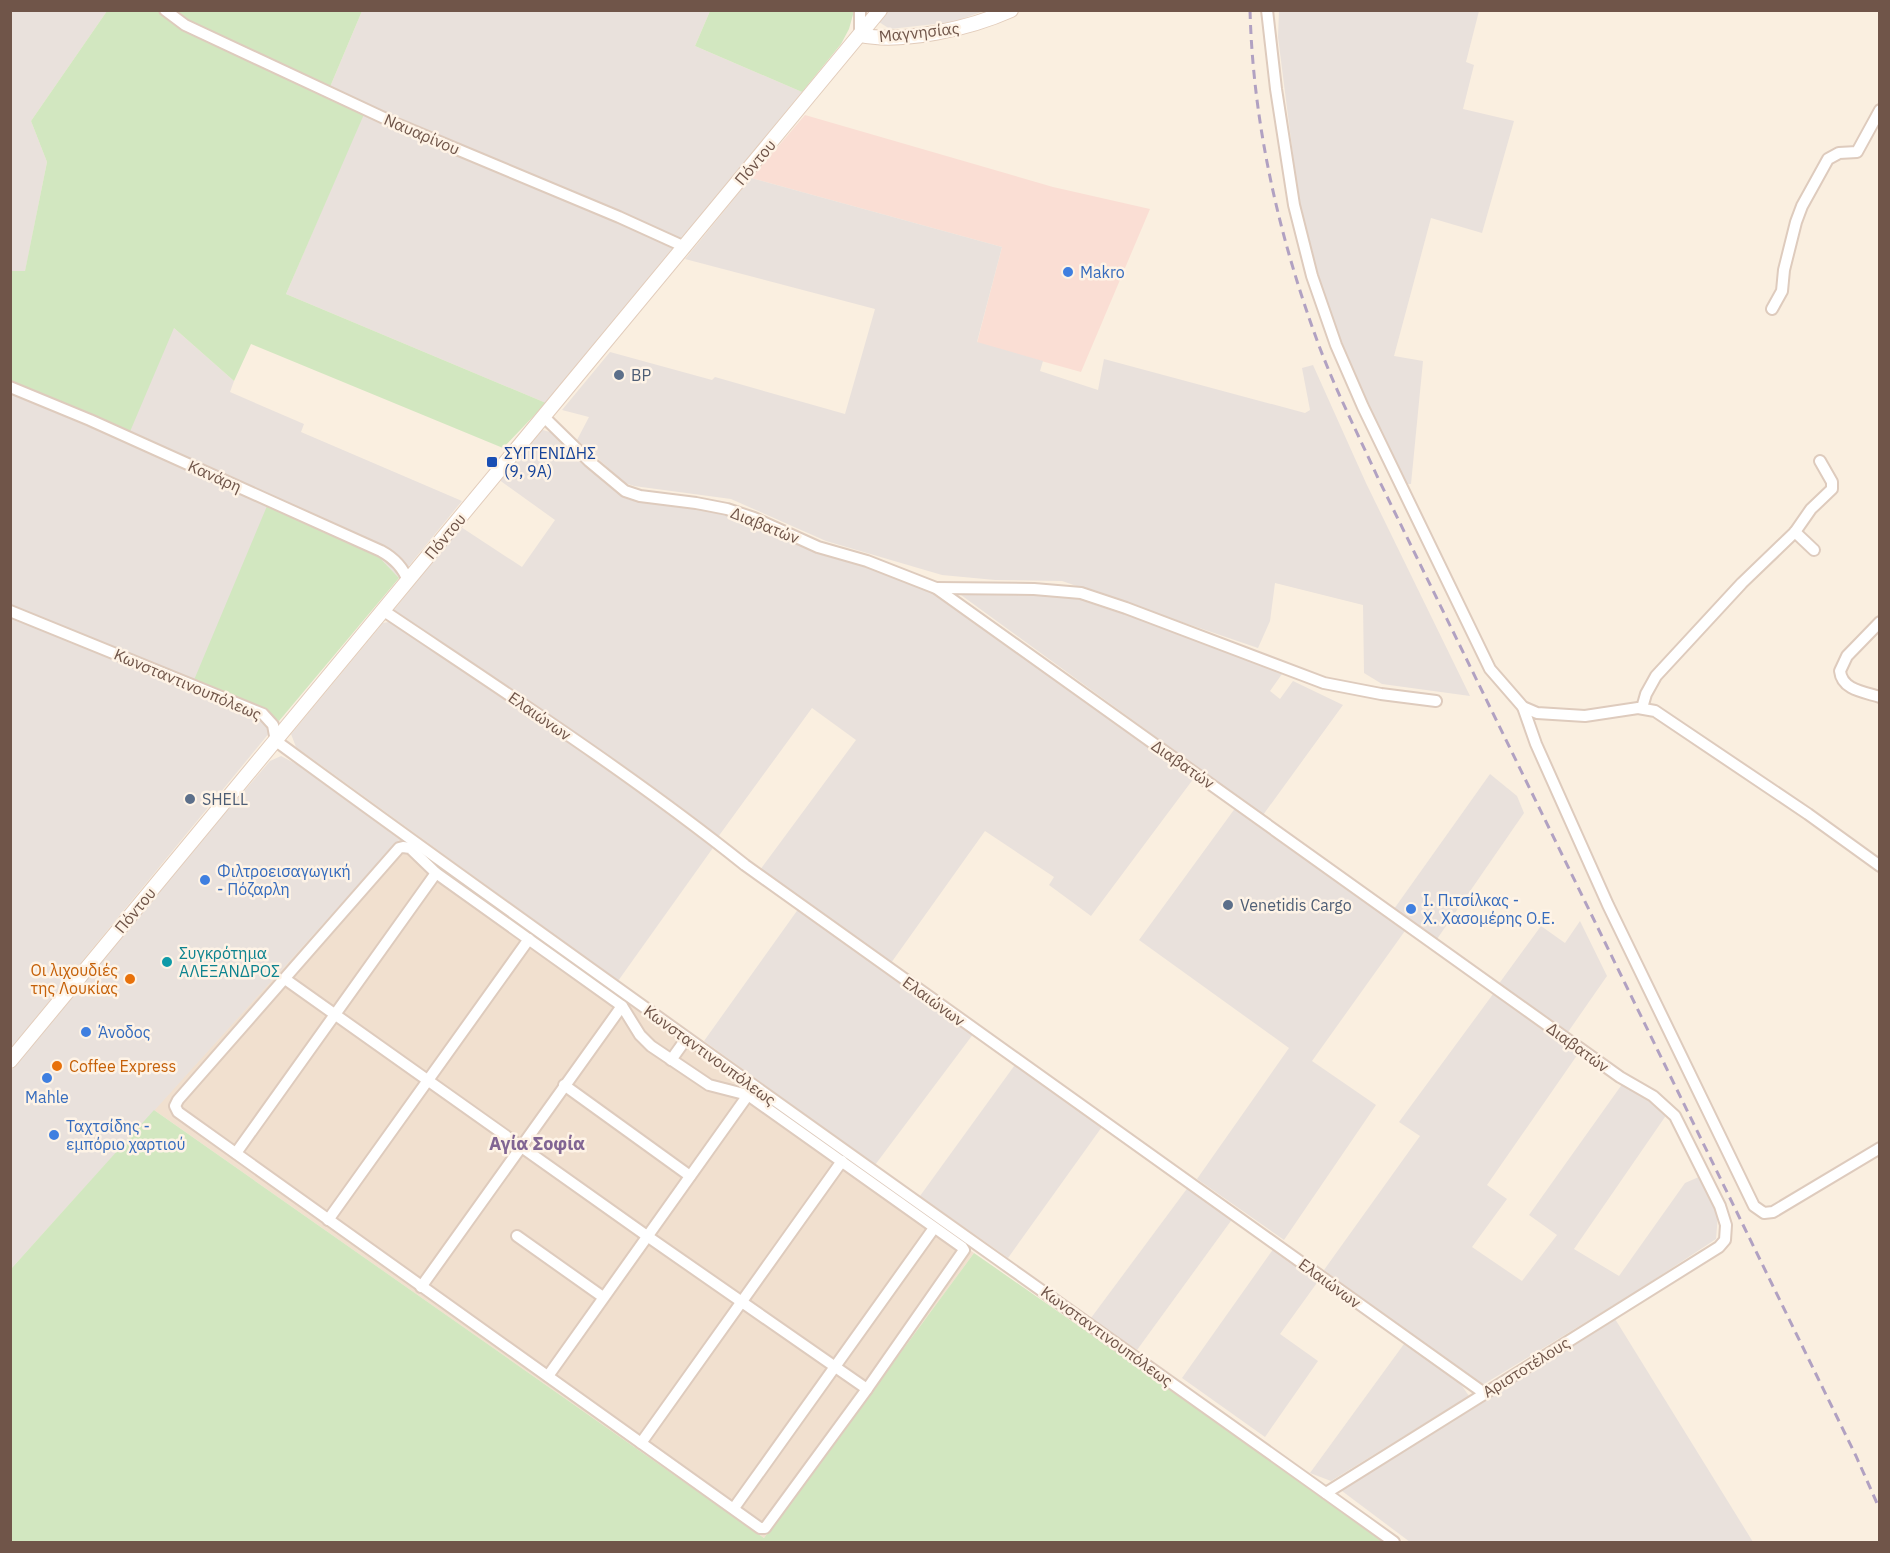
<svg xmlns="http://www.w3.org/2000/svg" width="1890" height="1553" font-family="'IBM Plex Sans',sans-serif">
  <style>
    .residential { fill: #f1e0cf }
    .commercial { fill: #faded4 }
    .industrial { fill: #e9e1dc }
    .green { fill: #d2e7c0 }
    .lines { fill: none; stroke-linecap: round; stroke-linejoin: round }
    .street-casing { stroke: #decbbd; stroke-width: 14 }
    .secondary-casing { stroke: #e2ccbb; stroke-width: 16 }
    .street { stroke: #fff; stroke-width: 10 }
    .secondary { stroke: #fff; stroke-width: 14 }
    .rail { stroke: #b1a1c2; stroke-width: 3; stroke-dasharray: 9 6; stroke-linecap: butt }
    .shop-dot { fill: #3f7fe0; stroke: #fef3e6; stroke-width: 2 }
    .service-dot { fill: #5c6f8a; stroke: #fef3e6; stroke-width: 2 }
    .transit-dot { fill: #1a4fb4; stroke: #fef3e6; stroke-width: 2 }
    .culture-dot { fill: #0f9aa8; stroke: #fef3e6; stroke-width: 2 }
    .food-dot { fill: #e8710a; stroke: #fef3e6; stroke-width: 2 }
    .labels { text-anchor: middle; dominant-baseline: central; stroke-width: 5; stroke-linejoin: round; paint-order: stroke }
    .street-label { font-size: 16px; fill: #705549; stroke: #fef3e6 }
    .shop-label { font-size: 16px; fill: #366cbe; stroke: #fef3e6; text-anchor: start }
    .service-label { font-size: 16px; fill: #4e5e75; stroke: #fef3e6; text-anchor: start }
    .transit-label { font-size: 16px; fill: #164399; stroke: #fef3e6; text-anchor: start }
    .culture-label { font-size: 16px; fill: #0d838f; stroke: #fef3e6; text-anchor: start }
    .food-label { font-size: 16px; fill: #c56008; stroke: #fef3e6; text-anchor: end }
    .neighbourhood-label { font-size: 18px; font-weight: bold; fill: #816593; stroke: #fef3e6 }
  </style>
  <rect width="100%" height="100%" fill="#faefe0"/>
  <!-- residential -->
  <polygon class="residential" points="402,837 974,1253 764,1538 154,1110"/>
  <!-- commercial -->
  <polygon class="commercial" points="805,115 1053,187 1150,209 1081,372 977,343 1002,247 751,178"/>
  <!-- industrial -->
  <g class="industrial">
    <polygon points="10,11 107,11 31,121 47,162 25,272 11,271"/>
    <polygon points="362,11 710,11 695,46 802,92 546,403 286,294 364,112 327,94"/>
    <polygon points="888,11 984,11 953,22 890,29 879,22"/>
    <polygon points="1279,11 1479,11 1466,62 1474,65 1463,109 1514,121 1482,233 1431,218 1394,356 1423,361 1411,484 1405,484 1349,366 1315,274 1299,203 1278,37"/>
    <polygon points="751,178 1002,247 977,342 1043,361 1040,371 1098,390 1104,359 1305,413 1310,410 1302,368 1313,365 1366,483 1470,696 1382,684 1364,673 1363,605 1275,583 1270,621 1258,648 1062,581 995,580 942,575 826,541 731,499 634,486 625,483 577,440 589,417 562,410 610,352 712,380 715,377 845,414 875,309 685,259"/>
    <polygon points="174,328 234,381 230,392 304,424 301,432 462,501 399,578 378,556 267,506 261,708 279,721 11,1048 11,383"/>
    <polygon points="543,430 553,433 623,492 710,507 932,588 1194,778 1091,916 1049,885 1054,877 985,831 891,963 760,870 856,740 812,708 718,837 635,775 393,611 461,527 522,567 555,520 498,479 537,431"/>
    <polygon points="971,591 1063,593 1112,605 1282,674 1270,691 1280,699 1293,681 1343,705 1263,815 961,595"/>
    <polygon points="394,621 544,722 715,845 618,981 296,747 291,734 383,623"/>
    <polygon points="281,756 298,765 400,839 11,1269 11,1071 165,882 270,761"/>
    <polygon points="1490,774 1517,796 1524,813 1437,939 1394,909"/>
    <polygon points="1236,807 1407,928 1312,1061 1376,1105 1284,1240 1197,1179 1289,1048 1139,940"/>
    <polygon points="799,908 974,1033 875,1165 704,1041"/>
    <polygon points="1580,921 1607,976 1568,1032 1498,985 1541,926 1565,943"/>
    <polygon points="1496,990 1580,1051 1487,1185 1507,1199 1472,1247 1522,1281 1557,1235 1529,1215 1623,1083 1667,1114 1574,1249 1619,1276 1685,1183 1701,1176 1718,1214 1716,1239 1640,1289 1484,1384 1478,1382 1324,1270 1420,1136 1399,1122"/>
    <polygon points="1017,1062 1104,1124 1008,1258 920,1196"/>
    <polygon points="1189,1186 1233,1218 1137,1350 1091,1318"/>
    <polygon points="1274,1248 1319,1280 1280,1334 1318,1361 1265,1437 1182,1378"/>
    <polygon points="1612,1314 1753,1542 1410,1542 1334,1485"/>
    <polygon points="1404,1344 1408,1347 1411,1344 1455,1376 1469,1396 1331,1481 1310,1473"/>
  </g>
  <!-- green -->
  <g class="green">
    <polygon points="107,11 362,11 327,94 365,112 286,294 546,403 503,448 251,344 234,381 174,328 129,434 11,383 10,271 25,271 47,162 31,121"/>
    <polygon points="710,11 710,10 854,11 849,29 841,44 802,92 695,46"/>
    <polygon points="267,506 378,556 399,578 279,721 261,708 194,680"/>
    <polygon points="154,1110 764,1538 974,1253 1389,1542 11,1542 11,1269"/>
  </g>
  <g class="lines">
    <!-- street casing -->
    <g class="street-casing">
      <g id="street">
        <polyline points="165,10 185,25 399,125 619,217 685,247"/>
        <polyline points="1267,10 1276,89 1294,205 1312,276 1336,345 1363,407 1490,669 1523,707 1537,713 1585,716 1638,708 1655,711 1808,814 1880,866"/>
        <polyline points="860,35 860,10"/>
        <polyline points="1772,309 1782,291 1784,270 1796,222 1802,206 1828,159 1839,153 1857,152 1880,110"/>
        <path d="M10 387 90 420 381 551C394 558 403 567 408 581"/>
        <polyline points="544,417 589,461 625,491 640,496 696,503 727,509 754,518 818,547 867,561 936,588 1620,1077 1653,1096 1675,1116 1720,1206 1726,1225 1725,1240 1719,1247 1326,1493"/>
        <polyline points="1795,532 1814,550"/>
        <polyline points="936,588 1034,589 1081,593 1126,608 1324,683 1381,694 1436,701"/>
        <path d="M10 611 263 714 273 725 276 741C646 1012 1022 1275 1394 1542"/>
        <path d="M384 611C506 693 630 773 745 865L1484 1393"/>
        <path d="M1880 622 1847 656 1840 671C1842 690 1864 692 1880 697"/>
        <polyline points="1523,707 1536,744 1608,905 1754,1206 1764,1213 1773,1212 1880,1148"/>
        <polyline points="1642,708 1646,694 1656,676 1742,583 1795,532 1811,509 1832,489 1832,482 1820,461"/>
        <polygon points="403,847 410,848 436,873 622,1006 640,1035 651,1046 709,1085 748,1095 962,1247 964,1250 867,1389 765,1528 760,1528 178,1112 175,1106 178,1100 399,848"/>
        <polyline points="285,979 647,1236 867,1389"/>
        <polyline points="671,1060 686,1039"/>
        <polyline points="564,1085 690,1176"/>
        <polyline points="236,1153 436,873"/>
        <polyline points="328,1220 529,939"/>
        <polyline points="517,1236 603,1297"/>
        <polyline points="421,1287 622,1006"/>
        <polyline points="548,1376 748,1095"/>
        <polyline points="641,1443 842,1161"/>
        <polyline points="734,1508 934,1228"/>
      </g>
    </g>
    <!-- secondary casing -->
    <g class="secondary-casing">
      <g id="secondary">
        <path d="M860 35C903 44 971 28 1011 10"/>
        <polyline points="10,1061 880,10"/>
      </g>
    </g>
    <!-- street -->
    <use href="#street" class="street"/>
    <!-- secondary -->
    <use href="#secondary" class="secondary"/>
    <!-- rail -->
    <path class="rail" d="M1250 10C1253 124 1279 237 1318 343 1335 389 1357 432 1377 476L1856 1456 1880 1510"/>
  </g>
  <!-- markers -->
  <g class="shop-dot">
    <circle cx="1068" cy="272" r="6"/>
    <circle cx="205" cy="880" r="6"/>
    <circle cx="1411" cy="909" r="6"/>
    <circle cx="86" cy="1032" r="6"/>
    <circle cx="47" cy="1078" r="6"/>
    <circle cx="54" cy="1135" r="6"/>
  </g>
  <g class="service-dot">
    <circle cx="619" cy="375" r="6"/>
    <circle cx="190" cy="799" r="6"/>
    <circle cx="1228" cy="905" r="6"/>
  </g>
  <rect class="transit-dot" x="486" y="456" width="12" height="12" rx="3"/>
  <circle class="culture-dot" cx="167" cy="962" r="6"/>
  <g class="food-dot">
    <circle cx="130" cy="979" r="6"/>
    <circle cx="57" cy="1066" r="6"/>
  </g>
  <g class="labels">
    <!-- street labels -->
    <g class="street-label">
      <text transform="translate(919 32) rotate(-6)">Μαγνησίας</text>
      <text transform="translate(422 134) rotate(23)">Ναυαρίνου</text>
      <text transform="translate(755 162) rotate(-50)">Πόντου</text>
      <text transform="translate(215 476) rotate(24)">Κανάρη</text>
      <text transform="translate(765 525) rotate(22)">Διαβατών</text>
      <text transform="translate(445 536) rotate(-50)">Πόντου</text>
      <text transform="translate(188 684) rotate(23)">Κωνσταντινουπόλεως</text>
      <text transform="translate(540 716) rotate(35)">Ελαιώνων</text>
      <text transform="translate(1183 764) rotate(35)">Διαβατών</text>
      <text transform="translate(135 910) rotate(-50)">Πόντου</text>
      <text transform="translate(934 1001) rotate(36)">Ελαιώνων</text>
      <text transform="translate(1578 1047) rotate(36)">Διαβατών</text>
      <text transform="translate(710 1055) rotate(36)">Κωνσταντινουπόλεως</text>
      <text transform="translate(1330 1283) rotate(36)">Ελαιώνων</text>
      <text transform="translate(1107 1336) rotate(36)">Κωνσταντινουπόλεως</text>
      <text transform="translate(1526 1367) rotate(-32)">Αριστοτέλους</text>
    </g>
    <!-- shop labels -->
    <g class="shop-label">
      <text x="1080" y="272">Makro</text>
      <text x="217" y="871">Φιλτροεισαγωγική<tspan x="217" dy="18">- Πόζαρλη</tspan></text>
      <text x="1423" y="900">Ι. Πιτσίλκας -<tspan x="1423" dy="18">Χ. Χασομέρης Ο.Ε.</tspan></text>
      <text x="98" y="1032">Άνοδος</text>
      <text x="47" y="1097" text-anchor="middle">Mahle</text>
      <text x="66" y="1126">Ταχτσίδης -<tspan x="66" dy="18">εμπόριο χαρτιού</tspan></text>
    </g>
    <!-- service labels -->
    <g class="service-label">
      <text x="631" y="375">BP</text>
      <text x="202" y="799">SHELL</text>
      <text x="1240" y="905">Venetidis Cargo</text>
    </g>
    <!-- transit labels -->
    <g class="transit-label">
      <text x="504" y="453">ΣΥΓΓΕΝΙΔΗΣ<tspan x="504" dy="18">(9, 9Α)</tspan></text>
    </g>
    <!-- culture labels -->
    <g class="culture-label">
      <text x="179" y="953">Συγκρότημα<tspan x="179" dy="18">ΑΛΕΞΑΝΔΡΟΣ</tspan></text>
    </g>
    <!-- food labels -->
    <g class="food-label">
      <text x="118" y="970">Οι λιχουδιές<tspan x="118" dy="18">της Λουκίας</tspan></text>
      <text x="69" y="1066" text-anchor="start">Coffee Express</text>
    </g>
    <!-- neighbourhood labels -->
    <g class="neighbourhood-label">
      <text x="537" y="1143">Αγία Σοφία</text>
    </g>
  </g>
  <!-- border -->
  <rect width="1890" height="1553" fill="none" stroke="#705549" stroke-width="24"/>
</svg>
